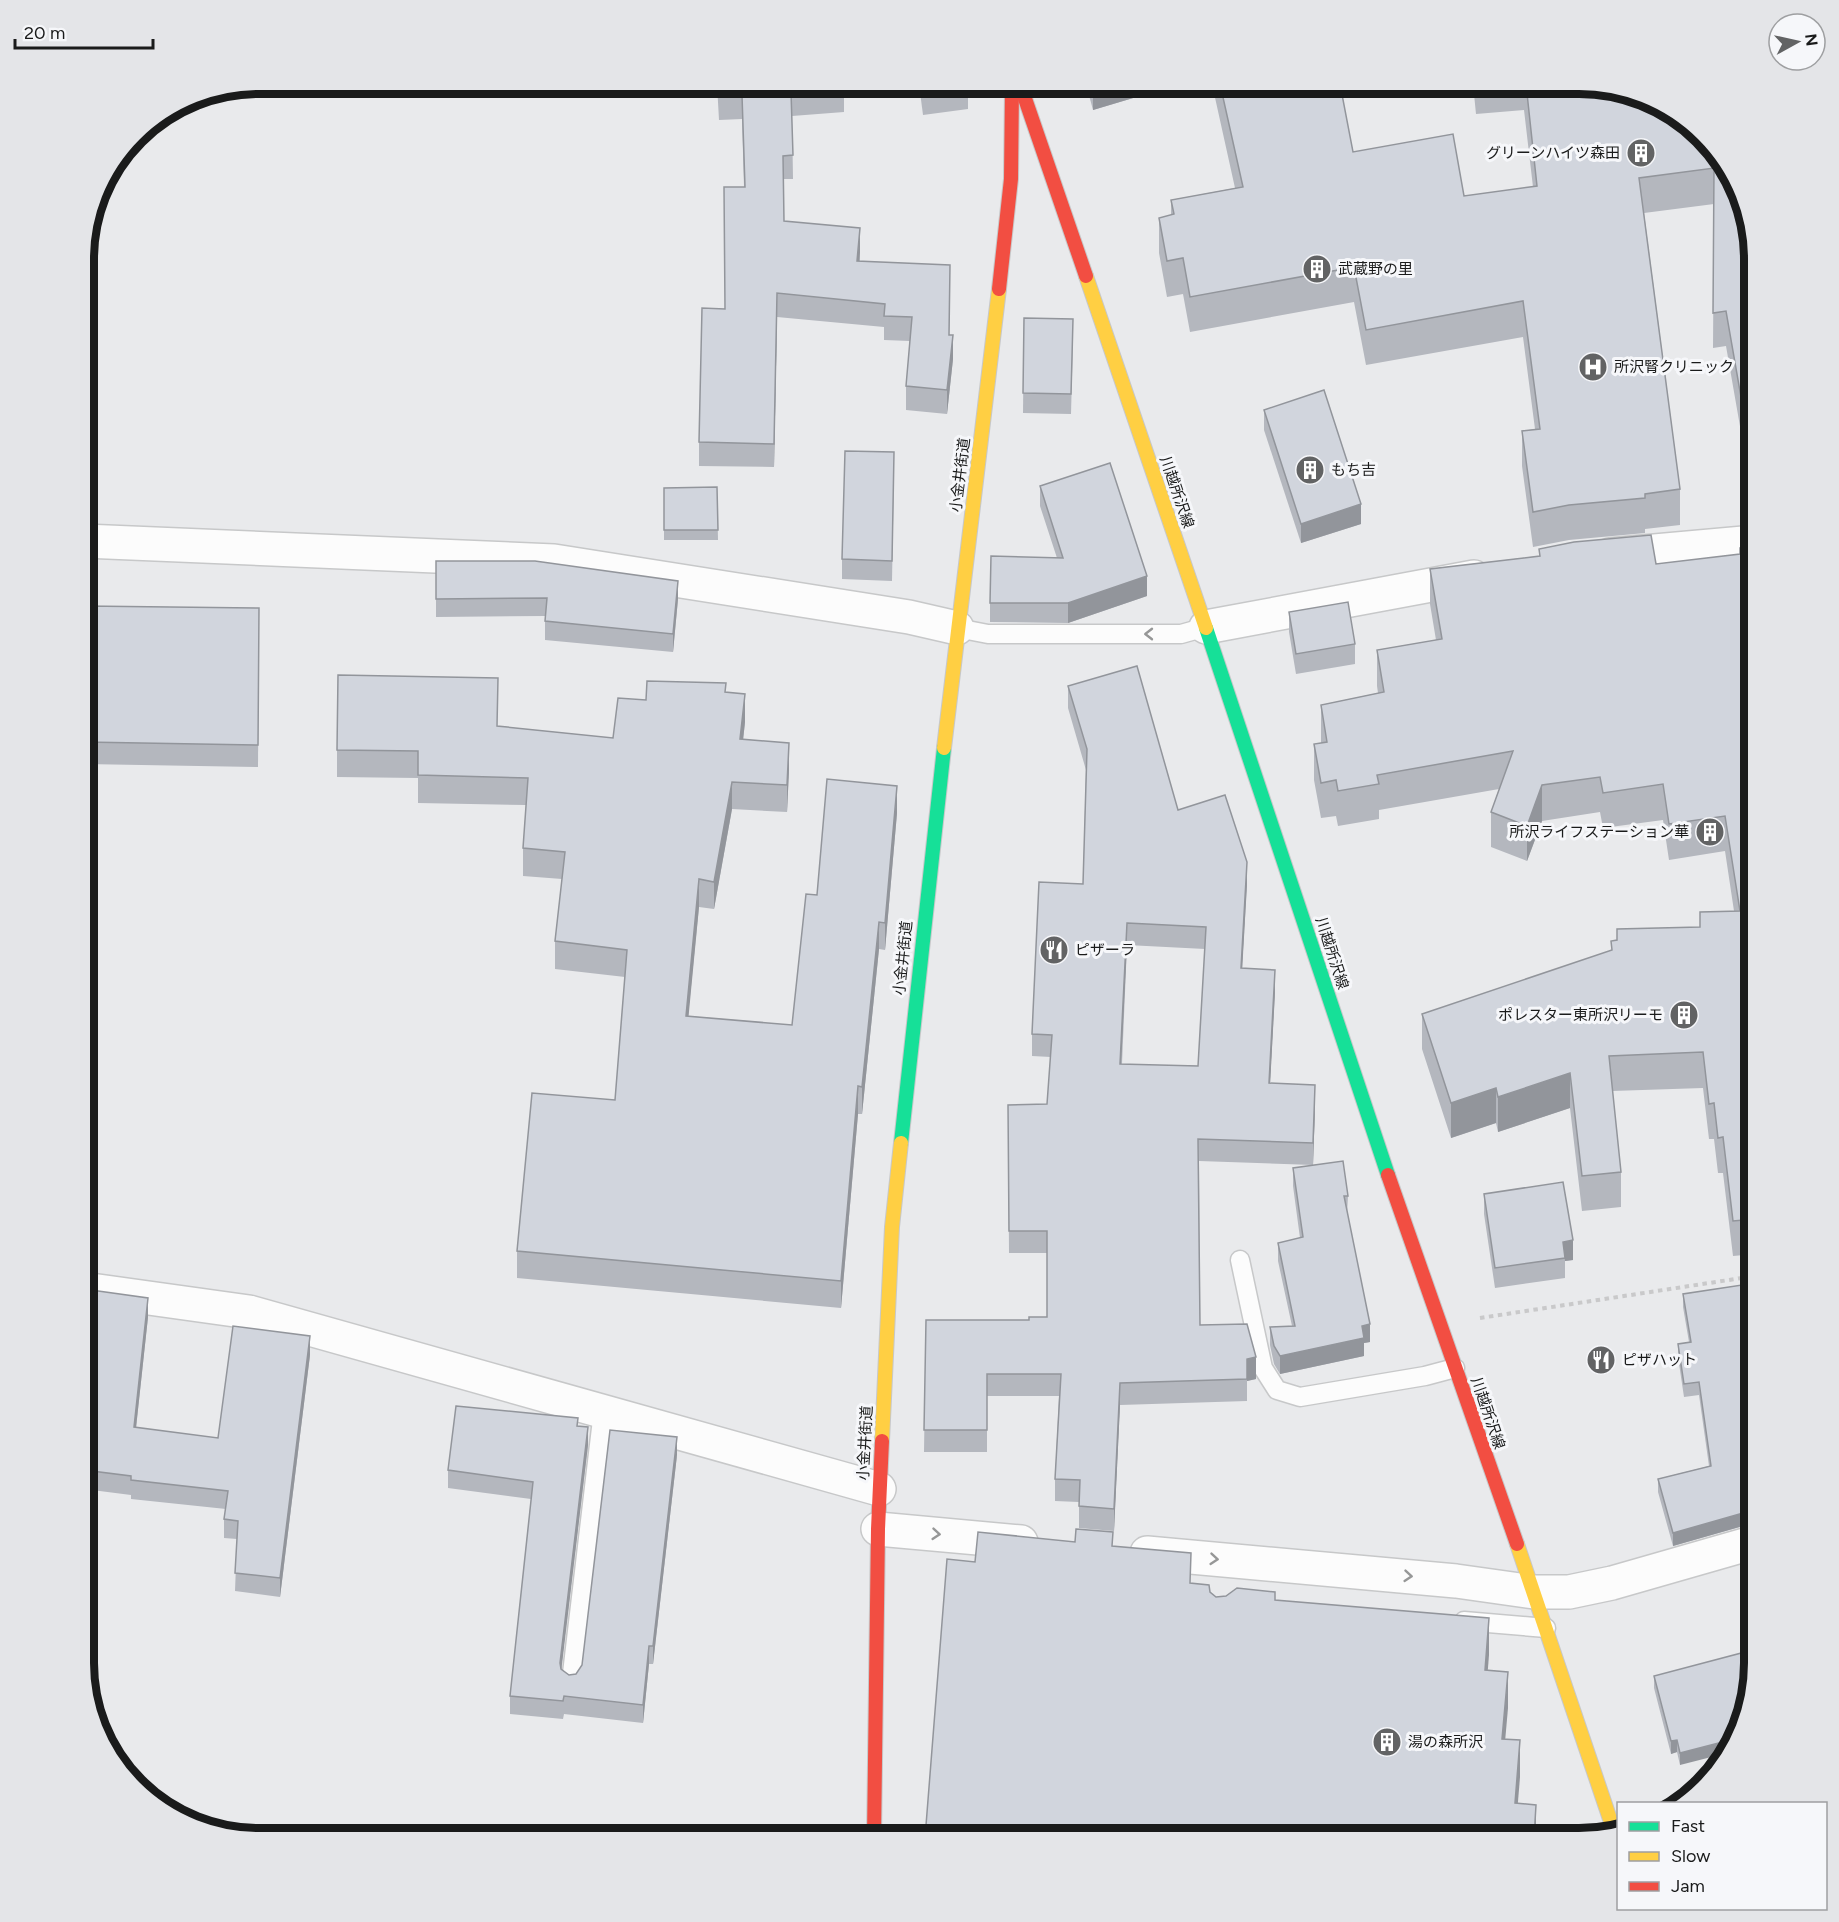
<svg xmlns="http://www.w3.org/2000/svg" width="1839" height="1922" font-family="Figtree,'Noto Sans JP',sans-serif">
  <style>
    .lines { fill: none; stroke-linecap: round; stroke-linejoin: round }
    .lane-casing { stroke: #c7c8c9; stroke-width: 21 }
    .street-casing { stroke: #c7c8c9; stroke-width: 36 }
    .fast-casing { stroke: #c7c8c9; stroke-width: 16 }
    .slow-casing { stroke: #c7c8c9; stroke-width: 16 }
    .jam-casing { stroke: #c7c8c9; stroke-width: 16 }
    .path { stroke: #c9c9ca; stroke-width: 4; stroke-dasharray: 4.5 4.5; stroke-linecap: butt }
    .lane { stroke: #fcfcfc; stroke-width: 18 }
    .street { stroke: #fcfcfc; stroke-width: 33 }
    .fast { stroke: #16e098; stroke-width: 14 }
    .slow { stroke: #ffcf43; stroke-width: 14 }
    .jam { stroke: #f24e42; stroke-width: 14 }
    .wall { fill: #b4b7be; fill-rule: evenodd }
    .shaded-wall { fill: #92959b }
    .building { fill: #d1d5dd; stroke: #92959b; stroke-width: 1.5; fill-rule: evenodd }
    .oneway { stroke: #969797 }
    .labels { text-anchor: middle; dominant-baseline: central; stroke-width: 6; stroke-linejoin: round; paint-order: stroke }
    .poi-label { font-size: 15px; fill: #1a1b1b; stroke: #f6f7fa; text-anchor: start }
    .street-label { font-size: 15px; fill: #1a1b1b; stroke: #f6f7fa }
    .rim { fill: none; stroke: #1a1b1b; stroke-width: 8 }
  </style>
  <rect width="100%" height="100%" fill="#e9eaec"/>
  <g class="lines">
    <!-- lane casing -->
    <g class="lane-casing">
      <g id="lane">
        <polyline points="957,628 988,634 1181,634 1206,627"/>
        <polyline points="1240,1260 1263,1368 1277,1390 1300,1397 1425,1376 1455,1368"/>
        <polyline points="1464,1621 1546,1628"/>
        <polyline points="571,1682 603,1411"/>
      </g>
    </g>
    <!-- street casing -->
    <g class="street-casing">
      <g id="street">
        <polyline points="84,541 554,561 909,617 957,628"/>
        <polyline points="1610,555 1755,542"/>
        <polyline points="1206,627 1474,577"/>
        <polyline points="84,1289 249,1312 879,1489"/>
        <polyline points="878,1529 1021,1542"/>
        <polyline points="1147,1553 1456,1581 1534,1592 1569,1592 1612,1583 1755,1542"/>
      </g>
    </g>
    <!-- fast casing -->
    <g class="fast-casing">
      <g id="fast">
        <polyline points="1206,628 1388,1175"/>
        <polyline points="901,1143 944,748"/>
      </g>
    </g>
    <!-- slow casing -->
    <g class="slow-casing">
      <g id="slow">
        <polyline points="1086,276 1206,628"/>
        <polyline points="944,748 999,289"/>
        <polyline points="882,1441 892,1227 901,1143"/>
        <polyline points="1517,1544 1614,1831"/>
      </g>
    </g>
    <!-- jam casing -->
    <g class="jam-casing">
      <g id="jam">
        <polyline points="1020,84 1086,276"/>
        <polyline points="999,289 1011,179 1012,84"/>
        <polyline points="1388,1175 1517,1544"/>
        <polyline points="874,1838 878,1529 882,1441"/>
      </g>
    </g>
    <!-- path -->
    <polyline class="path" points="1480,1318 1755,1276"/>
    <!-- lane -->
    <use href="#lane" class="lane"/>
    <!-- street -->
    <use href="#street" class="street"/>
    <!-- fast -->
    <use href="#fast" class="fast"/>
    <!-- slow -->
    <use href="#slow" class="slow"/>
    <!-- jam -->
    <use href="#jam" class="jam"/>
  </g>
  <!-- wall -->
  <g class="wall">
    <polygon points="717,84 844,84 844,112 792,116 793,179 784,179 784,221 860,252 860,261 950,289 949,335 953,359 947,414 906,410 906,386 910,341 884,340 884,327 777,317 774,467 699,466 699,442 725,309 744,187 742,119 719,120"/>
    <polygon points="919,84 968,84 968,109 923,115"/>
    <polygon points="1086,84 1180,84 1093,110"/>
    <polygon points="1212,84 1340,84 1353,152 1464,196 1533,187 1524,110 1476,114 1473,84 1591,84 1712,144 1755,259 1755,457 1755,454 1745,455 1726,346 1713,348 1714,204 1644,213 1680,489 1680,525 1645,529 1645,533 1569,540 1533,547 1522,466 1522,431 1535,429 1523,337 1366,365 1354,302 1190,332 1183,294 1167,297 1159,253 1159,218 1171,215 1171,200 1235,188"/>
    <polygon points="1024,318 1073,339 1071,414 1023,413"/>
    <polygon points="1264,410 1361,524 1301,543 1264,430"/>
    <polygon points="894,472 892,581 842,579 842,559"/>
    <polygon points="1040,486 1147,596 1068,623 990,622 990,603 1057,558 1040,506"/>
    <polygon points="717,487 718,540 664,540 664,488"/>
    <polygon points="1755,546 1755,1254 1733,1256 1723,1173 1718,1173 1714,1139 1709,1139 1703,1088 1612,1091 1621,1172 1621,1207 1582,1211 1570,1108 1498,1132 1496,1123 1451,1138 1422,1049 1422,1014 1700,927 1700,912 1734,911 1725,851 1669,860 1663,820 1603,828 1600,812 1542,821 1527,861 1491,847 1491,812 1499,789 1379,810 1379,819 1338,826 1336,816 1321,818 1314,780 1314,744 1321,743 1321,705 1378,693 1377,686 1377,650 1436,640 1430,604 1430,569 1539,556 1539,549 1656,564 1740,554"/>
    <polygon points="436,561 678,599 673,652 545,640 545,616 436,617"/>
    <polygon points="84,606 259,608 258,767 84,764"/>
    <polygon points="1289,612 1355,644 1355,664 1296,674 1289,632"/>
    <path d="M1068 686 1178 810 1247 884 1242 968 1275 992 1270 1083 1315 1107 1313 1165 1199 1161 1200 1325 1256 1379 1247 1381V1401L1120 1405 1114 1531 1079 1528V1502L1055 1501V1479L1059 1396H987V1452H924L926 1320H1029L1047 1317V1253H1009L1008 1105 1047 1104 1051 1057 1032 1056V1034L1083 884 1086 770 1068 708ZM1127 945 1205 949 1198 1066 1122 1064Z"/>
    <polygon points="726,692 745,722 743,740 789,770 787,812 732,809 714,909 699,907 688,1016 792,1025 817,895 897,813 885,950 879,949 862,1114 858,1114 841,1308 517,1278 517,1251 615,1100 625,977 555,969 555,941 562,879 523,876 523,848 526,805 418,803 418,778 337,777 337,750 497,726 613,738 646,700"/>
    <polygon points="1293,1168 1348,1196 1347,1214 1370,1342 1364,1343 1364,1356 1280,1374 1274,1364 1270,1345 1270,1327 1292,1326 1278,1261 1278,1243 1300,1238 1293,1186"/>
    <polygon points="1484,1194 1573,1260 1565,1261 1565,1278 1495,1288 1484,1214"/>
    <polygon points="1755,1283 1755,1524 1750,1524 1673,1546 1658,1492 1658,1479 1709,1466 1699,1395 1684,1397 1678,1357 1678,1344 1689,1342 1683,1307 1683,1294"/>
    <polygon points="148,1317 136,1428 218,1438 310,1355 280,1597 235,1591 237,1539 224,1538 224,1519 226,1509 131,1499 131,1495 84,1489 84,1346"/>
    <polygon points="578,1426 588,1445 561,1669 569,1675 576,1674 582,1665 677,1455 653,1664 649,1664 643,1723 564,1714 563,1719 510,1714 510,1696 531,1499 448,1488 448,1470"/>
    <polygon points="1754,1665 1680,1765 1677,1752 1671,1754 1654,1688 1654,1676"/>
  </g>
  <!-- shaded-wall -->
  <g class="shaded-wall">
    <polygon points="1093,84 1180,84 1093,110"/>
    <polygon points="860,228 860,252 857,284 857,261"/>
    <polygon points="777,293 777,317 774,467 774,444"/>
    <polygon points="953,335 953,359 947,414 947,390"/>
    <polygon points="1361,504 1361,524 1301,543 1301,524"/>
    <polygon points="1147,576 1147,596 1068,623 1068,603"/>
    <polygon points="678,581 678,599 673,652 673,634"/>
    <polygon points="745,694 745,722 740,767 740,739"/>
    <polygon points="789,743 789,770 787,812 787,785"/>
    <polygon points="732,782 732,809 714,909 714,882"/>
    <polygon points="1542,785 1542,821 1527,861 1527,826"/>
    <polygon points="897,786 897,813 885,950 885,923"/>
    <polygon points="1247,862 1247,884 1241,990 1241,968"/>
    <polygon points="699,879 699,907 686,1043 686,1016"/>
    <polygon points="879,922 879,949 862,1114 862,1087"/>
    <polygon points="1127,923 1127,945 1120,1086 1120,1064"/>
    <polygon points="1275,970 1275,992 1269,1105 1269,1083"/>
    <polygon points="1570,1073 1570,1108 1498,1132 1498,1097"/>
    <polygon points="1315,1085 1315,1107 1313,1165 1313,1143"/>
    <polygon points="858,1086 858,1114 841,1308 841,1281"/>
    <polygon points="1496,1088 1496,1123 1451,1138 1451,1103"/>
    <polygon points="1573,1240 1573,1260 1565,1261 1563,1242"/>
    <polygon points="148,1298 148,1317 134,1446 134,1427"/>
    <polygon points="1370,1324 1370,1342 1364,1343 1364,1356 1280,1374 1280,1356 1362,1326"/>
    <polygon points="310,1336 310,1355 280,1597 280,1578"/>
    <polygon points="1256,1357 1256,1379 1247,1381 1247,1359"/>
    <polygon points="1120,1383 1120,1405 1114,1531 1114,1509"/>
    <polygon points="588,1427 588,1445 560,1681 560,1663"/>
    <polygon points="677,1437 677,1455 653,1664 653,1646"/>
    <polygon points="1750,1511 1750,1524 1673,1546 1673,1533"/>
    <polygon points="1489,1618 1489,1655 1485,1706 1485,1670"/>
    <polygon points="649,1646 649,1664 643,1723 643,1705"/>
    <polygon points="1508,1672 1508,1708 1502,1776 1502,1739"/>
    <polygon points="1738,1738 1737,1740 1727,1753 1680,1765 1680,1753"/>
    <polygon points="1520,1740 1520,1777 1515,1838 1515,1803"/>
    <polygon points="1677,1740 1677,1752 1671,1754 1671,1741"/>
    <polygon points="1536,1805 1536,1838 1534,1838"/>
  </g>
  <!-- building -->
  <g class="building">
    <polygon points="719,84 844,84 844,88 791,92 793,155 783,156 784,221 860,228 857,261 950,265 949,335 953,335 947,390 906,386 912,317 884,316 885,304 777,293 774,444 699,442 702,308 725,309 724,187 745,187 742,95 719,97"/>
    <polygon points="922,84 968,84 968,89 923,95"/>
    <polygon points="1220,84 1340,84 1353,152 1453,134 1464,196 1537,186 1526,84 1591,84 1657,102 1712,144 1746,203 1755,259 1755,422 1755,419 1745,420 1726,311 1713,313 1714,168 1639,178 1680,489 1645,494 1645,498 1569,505 1533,512 1522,431 1540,429 1523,301 1366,330 1354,267 1190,297 1183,258 1167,261 1159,218 1174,214 1171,200 1243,187"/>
    <polygon points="1024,318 1073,319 1071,394 1023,393"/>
    <polygon points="1324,390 1361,504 1301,524 1264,410"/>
    <polygon points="845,451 894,452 892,561 842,559"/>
    <polygon points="1110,463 1147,576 1068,603 990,603 991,556 1063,558 1040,486"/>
    <polygon points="717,487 718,530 664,530 664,488"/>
    <polygon points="1651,535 1656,564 1740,554 1740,548 1755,546 1755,1219 1733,1221 1723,1137 1718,1138 1714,1103 1709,1104 1703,1052 1609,1056 1621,1172 1582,1176 1570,1073 1498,1097 1496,1088 1451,1103 1422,1014 1612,950 1611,941 1617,940 1617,929 1700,927 1700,912 1740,911 1725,816 1669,824 1663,784 1603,793 1600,777 1542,785 1527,826 1491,812 1513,751 1377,775 1379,784 1338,791 1336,780 1321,783 1314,744 1327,742 1321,705 1384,692 1377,650 1442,639 1430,569 1540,556 1539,549 1574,542"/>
    <polygon points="436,561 535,561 678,581 673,634 545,621 547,598 436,599"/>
    <polygon points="1348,602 1355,644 1296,654 1289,612"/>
    <polygon points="84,606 259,608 258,745 84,742"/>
    <path d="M1137 666 1178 810 1225 795 1247 862 1241 968 1275 970 1269 1083 1315 1085 1313 1143 1198 1139 1200 1325 1247 1324 1256 1357 1247 1359V1379L1120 1383 1114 1509 1079 1506 1080 1480 1055 1479 1061 1374H987V1430H924L926 1320H1029V1317H1047V1231H1009L1008 1105 1047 1104 1052 1035 1032 1034 1039 882 1083 884 1087 749 1068 686ZM1127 923 1206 927 1198 1066 1120 1064Z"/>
    <polygon points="338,675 498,678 497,726 613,738 618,698 646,700 647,681 726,683 725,692 745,694 740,739 789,743 787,785 732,782 714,882 699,879 686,1016 792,1025 806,894 817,895 827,779 897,786 885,923 879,922 862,1087 858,1086 841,1281 517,1251 532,1093 615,1100 627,950 555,941 565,852 523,848 528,778 418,775 418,751 337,750"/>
    <polygon points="1343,1161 1348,1196 1344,1196 1370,1324 1362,1326 1364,1338 1280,1356 1274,1346 1270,1327 1295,1326 1278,1243 1303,1237 1293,1168"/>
    <polygon points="1563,1182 1573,1240 1563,1242 1565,1258 1495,1268 1484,1194"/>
    <polygon points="1755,1283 1755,1511 1750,1511 1673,1533 1658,1479 1711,1466 1699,1382 1684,1384 1678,1344 1691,1342 1683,1294"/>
    <polygon points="91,1290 148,1298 134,1427 218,1438 233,1326 310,1336 280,1578 235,1573 238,1521 224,1519 228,1491 131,1480 131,1476 84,1470 84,1346"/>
    <polygon points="456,1406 578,1418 577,1426 588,1427 560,1663 561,1669 569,1675 576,1674 582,1665 610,1430 677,1437 653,1646 649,1646 643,1705 564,1696 563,1701 510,1696 533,1482 448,1470"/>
    <polygon points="1076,1529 1113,1532 1112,1546 1191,1553 1190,1583 1209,1585 1210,1592 1216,1597 1226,1596 1237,1588 1275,1592 1275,1600 1489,1618 1485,1670 1508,1672 1502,1739 1520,1740 1515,1803 1536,1805 1534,1838 925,1838 947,1559 975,1562 978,1532 1075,1542"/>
    <polygon points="1749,1651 1754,1665 1738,1738 1680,1753 1677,1740 1671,1741 1654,1676"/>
  </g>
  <!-- one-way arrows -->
  <defs><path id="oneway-chevron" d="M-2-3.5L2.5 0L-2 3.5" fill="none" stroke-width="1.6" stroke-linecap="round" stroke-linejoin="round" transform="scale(1.5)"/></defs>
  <g class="oneway">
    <use href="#oneway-chevron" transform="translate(1149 634) rotate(180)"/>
    <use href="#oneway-chevron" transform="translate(936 1534) rotate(5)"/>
    <use href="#oneway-chevron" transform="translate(1214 1559) rotate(5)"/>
    <use href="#oneway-chevron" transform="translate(1408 1576) rotate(5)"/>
  </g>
  <!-- icons -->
  <defs>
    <g id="building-disc" transform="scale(1.5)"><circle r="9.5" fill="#626364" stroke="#f6f7fa"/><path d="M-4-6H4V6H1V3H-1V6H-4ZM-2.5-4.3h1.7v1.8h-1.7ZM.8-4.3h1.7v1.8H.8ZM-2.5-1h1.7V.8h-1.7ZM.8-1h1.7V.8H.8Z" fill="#fff"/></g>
    <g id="hospital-disc" transform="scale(1.5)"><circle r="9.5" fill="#626364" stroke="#f6f7fa"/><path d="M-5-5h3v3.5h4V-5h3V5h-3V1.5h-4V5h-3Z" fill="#fff"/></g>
    <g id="restaurant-disc" transform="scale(1.5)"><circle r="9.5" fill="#626364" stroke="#f6f7fa"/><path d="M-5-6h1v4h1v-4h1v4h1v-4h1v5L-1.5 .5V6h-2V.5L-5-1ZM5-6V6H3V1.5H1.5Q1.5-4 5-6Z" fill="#fff"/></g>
  </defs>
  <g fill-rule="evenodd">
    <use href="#building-disc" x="1641" y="153"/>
    <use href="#building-disc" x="1317" y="269"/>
    <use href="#hospital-disc" x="1593" y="367"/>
    <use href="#building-disc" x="1310" y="470"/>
    <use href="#building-disc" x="1710" y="832"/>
    <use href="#restaurant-disc" x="1054" y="950"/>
    <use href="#building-disc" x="1684" y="1015"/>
    <use href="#restaurant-disc" x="1601" y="1360"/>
    <use href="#building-disc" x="1387" y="1742"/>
  </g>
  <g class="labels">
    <!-- poi labels -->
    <g class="poi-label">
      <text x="1620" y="153" text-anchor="end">グリーンハイツ森田</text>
      <text x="1338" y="269">武蔵野の里</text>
      <text x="1614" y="367">所沢腎クリニック</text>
      <text x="1331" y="470">もち吉</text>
      <text x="1689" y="832" text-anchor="end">所沢ライフステーション華</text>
      <text x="1075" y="950">ピザーラ</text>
      <text x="1663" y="1015" text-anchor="end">ポレスター東所沢リーモ</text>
      <text x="1622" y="1360">ピザハット</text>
      <text x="1408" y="1742">湯の森所沢</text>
    </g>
    <!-- street labels -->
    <g class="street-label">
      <text transform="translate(960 475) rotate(-83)">小金井街道</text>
      <text transform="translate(1177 492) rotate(71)">川越所沢線</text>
      <text transform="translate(1332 953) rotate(72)">川越所沢線</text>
      <text transform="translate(903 958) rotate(-84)">小金井街道</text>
      <text transform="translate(1488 1413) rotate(71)">川越所沢線</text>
      <text transform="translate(865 1443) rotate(-87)">小金井街道</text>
    </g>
  </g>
  <!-- crop -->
  <path d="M0 0H1839V1922H0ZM259 94H1579A165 165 0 0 1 1744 259V1663A165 165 0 0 1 1579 1828H259A165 165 0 0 1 94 1663V259A165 165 0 0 1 259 94Z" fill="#e4e5e8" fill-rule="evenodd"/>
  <path class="rim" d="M259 94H1579A165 165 0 0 1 1744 259V1663A165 165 0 0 1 1579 1828H259A165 165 0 0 1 94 1663V259A165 165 0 0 1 259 94Z"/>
  <!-- legend -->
  <rect x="1617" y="1802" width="210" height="108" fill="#f6f7fa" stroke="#9e9fa1" stroke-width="1.5"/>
  <rect x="1629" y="1822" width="30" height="9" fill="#16e098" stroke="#9e9fa1" stroke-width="1.5"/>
  <text x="1671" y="1832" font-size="18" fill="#1a1b1b">Fast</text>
  <rect x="1629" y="1852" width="30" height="9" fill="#ffcf43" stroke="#9e9fa1" stroke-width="1.5"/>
  <text x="1671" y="1862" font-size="18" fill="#1a1b1b">Slow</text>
  <rect x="1629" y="1882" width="30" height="9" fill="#f24e42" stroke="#9e9fa1" stroke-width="1.5"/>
  <text x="1671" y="1892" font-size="18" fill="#1a1b1b">Jam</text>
  <!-- north arrow -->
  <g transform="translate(1797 42) rotate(82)"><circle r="28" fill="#f6f7fa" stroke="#9e9fa1" stroke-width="1.5"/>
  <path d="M0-4.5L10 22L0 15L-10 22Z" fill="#626364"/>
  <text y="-9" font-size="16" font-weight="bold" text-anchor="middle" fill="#1a1b1b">N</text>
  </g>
  <!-- scale -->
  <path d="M15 39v9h138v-9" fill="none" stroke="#1a1b1b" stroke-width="3"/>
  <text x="24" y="39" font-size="18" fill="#1a1b1b" stroke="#f6f7fa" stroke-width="4.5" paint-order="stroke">20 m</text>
</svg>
